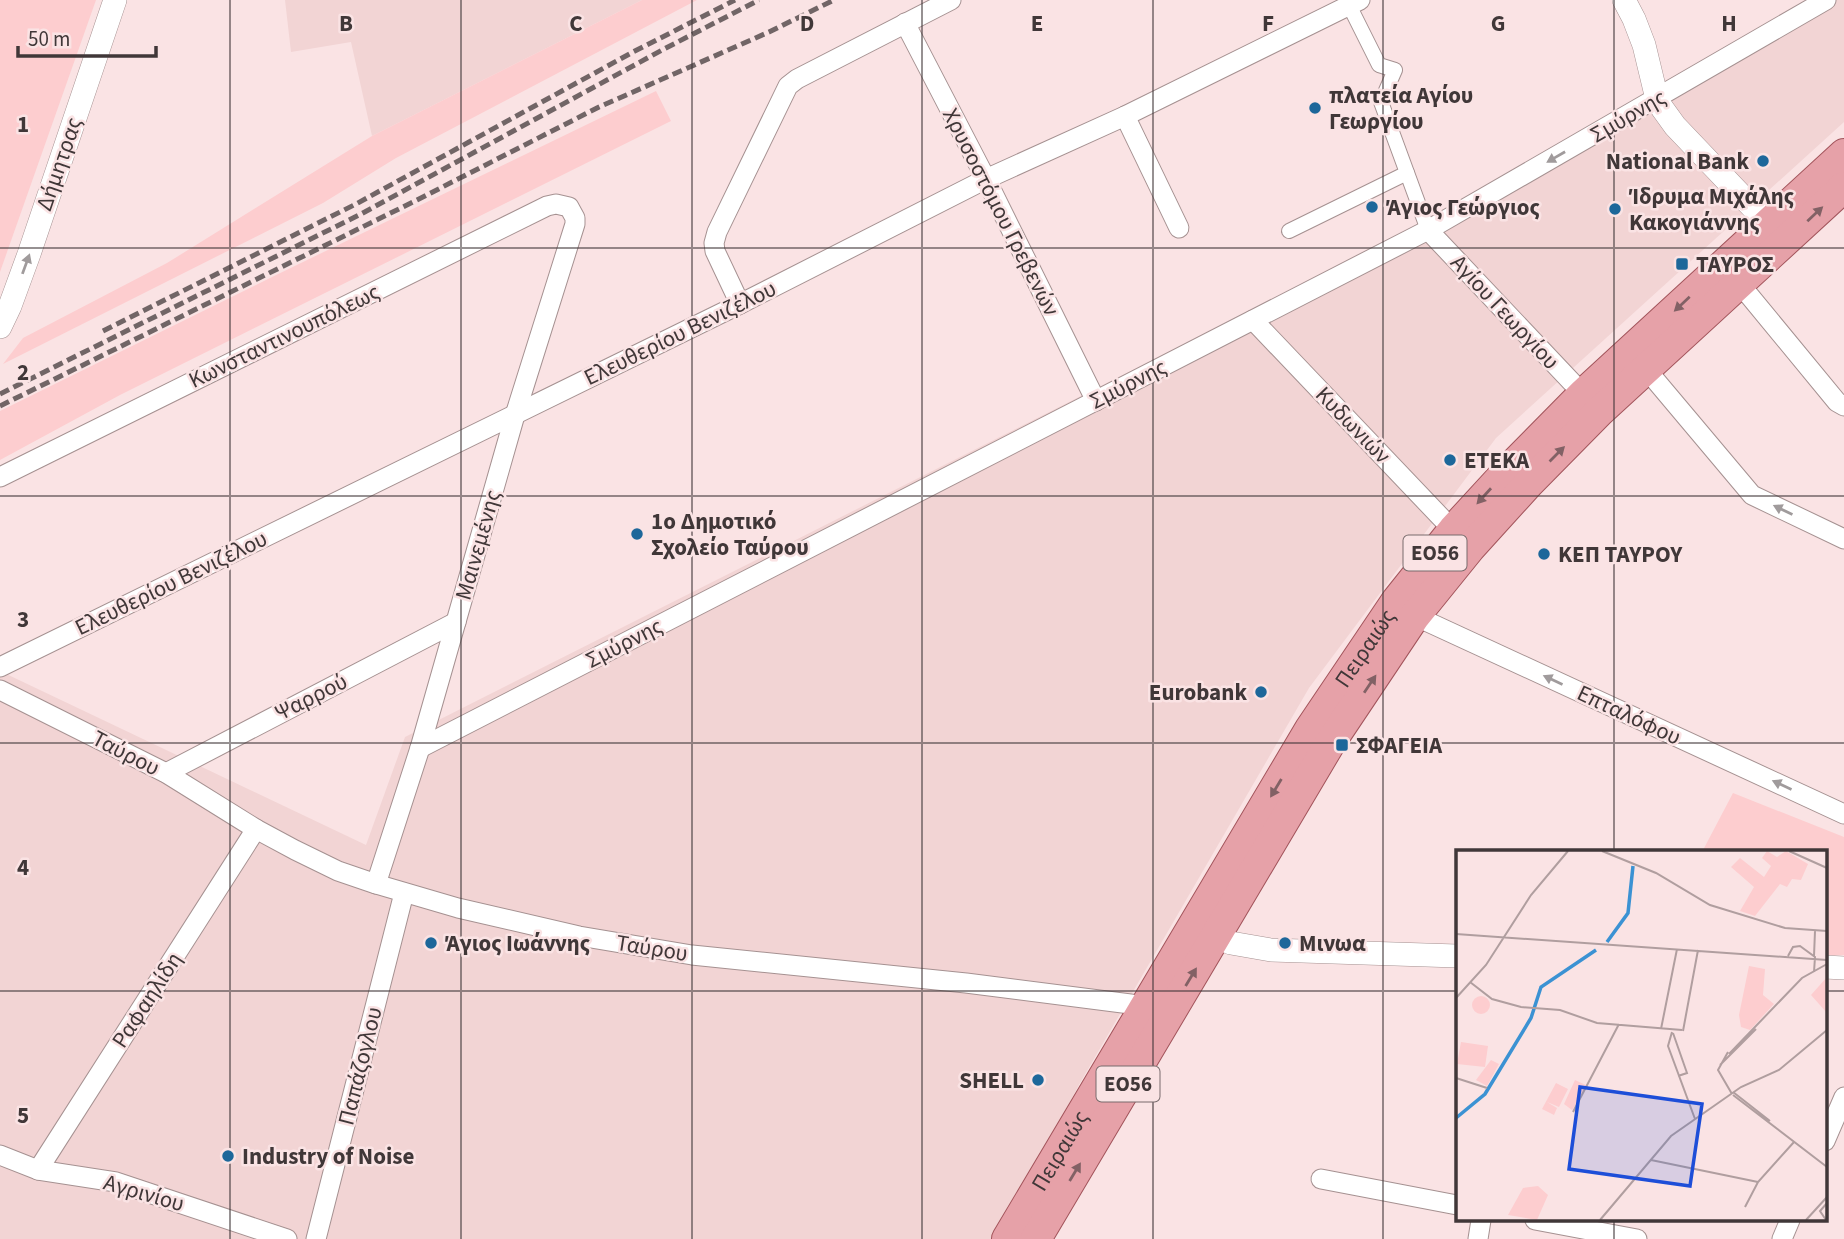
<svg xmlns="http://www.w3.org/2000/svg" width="1844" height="1239" font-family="'Source Sans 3',sans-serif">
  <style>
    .built { fill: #f2d4d4 }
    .green { fill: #fdcdcf }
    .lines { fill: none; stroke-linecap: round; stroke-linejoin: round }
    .pedestrian-casing { stroke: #a59191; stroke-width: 16 }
    .minor-casing { stroke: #a59191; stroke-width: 21 }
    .tertiary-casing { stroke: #a59191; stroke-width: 24 }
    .primary-casing { stroke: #a2545b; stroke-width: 32 }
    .pedestrian { stroke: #fff; stroke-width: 14 }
    .minor { stroke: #fff; stroke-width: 19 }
    .tertiary { stroke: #fff; stroke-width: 23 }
    .primary { stroke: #e6a1a8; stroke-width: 30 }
    .rail { stroke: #716566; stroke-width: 5; stroke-dasharray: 10 5; stroke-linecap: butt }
    .oneway { fill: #a09b9c }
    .oneway2 { fill: #826165 }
    .grid { fill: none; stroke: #403738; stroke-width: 2; stroke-opacity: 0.55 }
    .poi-dot { fill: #1d679a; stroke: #fae3e4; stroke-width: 2.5 }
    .labels { text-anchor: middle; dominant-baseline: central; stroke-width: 5; stroke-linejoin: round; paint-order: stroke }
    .shield { fill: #fae3e4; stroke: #786b6c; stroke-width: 2 }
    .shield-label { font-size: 21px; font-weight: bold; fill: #403738 }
    .poi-label { font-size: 23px; font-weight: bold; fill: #403738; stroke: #fae3e4; text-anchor: start }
    .street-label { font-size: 23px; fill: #403738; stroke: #fae3e4 }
    .inset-river { fill: none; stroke: #3b92d3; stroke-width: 3.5 }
    .inset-road { fill: none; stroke: #b09e9f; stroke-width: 2 }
    .view { fill: #1d4ed8; fill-opacity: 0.15; stroke: #1d4ed8; stroke-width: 3.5 }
    .inset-edge { fill: none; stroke: #403738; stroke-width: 3.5 }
    .grid-label { font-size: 23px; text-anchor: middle; font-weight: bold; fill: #403738; stroke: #fae3e4; stroke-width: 5; stroke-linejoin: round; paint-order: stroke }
  </style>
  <rect width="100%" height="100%" fill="#fae3e4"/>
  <!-- built -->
  <g class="built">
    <polygon points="285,0 642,0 372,136 351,42 291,52"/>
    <polygon points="1812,0 1844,0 1844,122 1496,438 1309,688 1080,1083 1003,1227 1027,1239 0,1239 0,671 366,845 405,737 1428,221"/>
  </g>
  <!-- green -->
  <g class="green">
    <polygon points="0,0 96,0 0,272"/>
    <polygon points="642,0 697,0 396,158 323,203 3,364 23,338 167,263 372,136"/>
    <polygon points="656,91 671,121 120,395 0,460 0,411 270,278"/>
    <polygon points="1733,793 1844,837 1844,955 1825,955 1825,852 1702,852"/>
  </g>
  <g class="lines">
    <!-- pedestrian casing -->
    <g class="pedestrian-casing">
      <g id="pedestrian">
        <polyline points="1349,5 1379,65 1395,70 1381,102 1428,230"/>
        <polyline points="1289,231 1407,173"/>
      </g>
    </g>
    <!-- minor casing -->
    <g class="minor-casing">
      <g id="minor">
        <polyline points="905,23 986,179 1096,401"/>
        <polyline points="1125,116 1179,228"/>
        <polyline points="1428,230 1583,394"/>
        <polyline points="1739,283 1837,402 1844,406"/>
        <polyline points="740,304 715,251 714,243 717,232 788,86 797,79 951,0"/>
        <polyline points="1253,320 1453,530"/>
        <polyline points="1646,369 1752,495 1844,539"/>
        <polyline points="0,477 547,206 556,204 569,207 575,218 575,224 515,415 420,748 376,884"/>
        <polyline points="1415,616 1844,814"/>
        <polyline points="0,667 740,304 986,179 1125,116 1360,0"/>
        <polyline points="0,690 166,773 256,829 295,850 338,871 376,884 458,908 579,936 692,955 966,983 1146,1006"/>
        <polyline points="420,748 1428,230 1826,0"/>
        <polyline points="166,773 456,622"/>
        <polyline points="1825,1141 1844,1097"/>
        <polyline points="0,1155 38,1170 116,1182 287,1239"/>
        <polyline points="38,1170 256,829"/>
        <polyline points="1321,1179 1457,1205"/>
        <polyline points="1535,1220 1637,1239"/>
        <polyline points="316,1239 404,893"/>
        <polyline points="1478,1239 1481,1220"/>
        <polyline points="1782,1239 1790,1220"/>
      </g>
    </g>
    <!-- tertiary casing -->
    <g class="tertiary-casing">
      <g id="tertiary">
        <polyline points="1624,0 1634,19 1644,45 1657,99 1662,108 1675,126 1778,234"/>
        <polyline points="0,327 10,306 29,254 115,0"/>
        <polyline points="1202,931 1231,943 1271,950 1457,956"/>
        <polyline points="1825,967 1844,968"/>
      </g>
    </g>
    <!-- primary casing -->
    <g class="primary-casing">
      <g id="primary">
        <path id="s1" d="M1007 1239 1310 729 1397 600 1453 530 1510 468 1583 394 1844 154"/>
        <polyline points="1036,1239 1332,740 1415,616 1470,548 1529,483 1599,412 1844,187"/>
      </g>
    </g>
    <!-- pedestrian -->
    <use href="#pedestrian" class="pedestrian"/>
    <!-- minor -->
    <use href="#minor" class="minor"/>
    <!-- tertiary -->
    <use href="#tertiary" class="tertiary"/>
    <!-- primary -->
    <use href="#primary" class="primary"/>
    <!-- rail -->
    <g class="rail">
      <polyline points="103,331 356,204 633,52 735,0"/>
      <polyline points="0,394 361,214 664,49 759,0"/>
      <polyline points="0,406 417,200 599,107 769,32 834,0"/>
    </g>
  </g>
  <!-- one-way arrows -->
  <defs><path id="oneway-solid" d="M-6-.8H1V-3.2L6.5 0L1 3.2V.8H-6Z" transform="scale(1.75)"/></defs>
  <g class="oneway">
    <use href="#oneway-solid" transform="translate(1556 157) rotate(150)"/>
    <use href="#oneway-solid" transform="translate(26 264) rotate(-70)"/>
    <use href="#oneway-solid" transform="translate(1783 510) rotate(-154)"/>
    <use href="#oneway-solid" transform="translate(1553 680) rotate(-155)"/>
    <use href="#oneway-solid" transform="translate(1782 785) rotate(-155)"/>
  </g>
  <g class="oneway2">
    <use href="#oneway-solid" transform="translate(1815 214) rotate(-43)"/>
    <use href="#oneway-solid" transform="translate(1682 304) rotate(137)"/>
    <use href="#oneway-solid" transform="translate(1557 454) rotate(-45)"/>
    <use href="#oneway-solid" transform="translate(1484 496) rotate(132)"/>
    <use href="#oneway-solid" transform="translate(1370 684) rotate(-56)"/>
    <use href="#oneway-solid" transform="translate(1276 788) rotate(121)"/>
    <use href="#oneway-solid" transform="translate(1191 977) rotate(-59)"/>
    <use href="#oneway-solid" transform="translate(1075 1172) rotate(-59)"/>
  </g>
  <!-- grid -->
  <path class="grid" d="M230 0V1239M461 0V1239M692 0V1239M922 0V1239M1153 0V1239M1383 0V1239M1614 0V852M0 248H1844M0 496H1844M0 743H1844M0 991H1457M1825 991H1844M1614 1220V1239"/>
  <!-- markers -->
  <g class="poi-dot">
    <circle cx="1315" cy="108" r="7"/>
    <circle cx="1763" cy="161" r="7"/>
    <circle cx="1372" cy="207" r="7"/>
    <circle cx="1615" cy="209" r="7"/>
    <rect x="1675" y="257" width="14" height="14" rx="3.5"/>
    <circle cx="1450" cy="460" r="7"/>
    <circle cx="637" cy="534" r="7"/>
    <circle cx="1544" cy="554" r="7"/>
    <circle cx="1261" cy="692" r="7"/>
    <rect x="1335" y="738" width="14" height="14" rx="3.5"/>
    <circle cx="431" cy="943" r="7"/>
    <circle cx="1285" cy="943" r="7"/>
    <circle cx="1038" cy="1080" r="7"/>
    <circle cx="228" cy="1156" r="7"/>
  </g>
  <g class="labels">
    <!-- shield labels -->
    <g class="shield">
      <rect x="1403.5" y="535.5" width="63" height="35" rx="5"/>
      <rect x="1096.5" y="1066.5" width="63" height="35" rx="5"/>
    </g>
    <g class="shield-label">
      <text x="1435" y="553">ΕΟ56</text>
      <text x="1128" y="1084">ΕΟ56</text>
    </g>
    <!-- poi labels -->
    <g class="poi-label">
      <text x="1329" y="95">πλατεία Αγίου<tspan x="1329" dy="26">Γεωργίου</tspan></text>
      <text x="1749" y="161" text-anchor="end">National Bank</text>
      <text x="1629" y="196">Ίδρυμα Μιχάλης<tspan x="1629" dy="26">Κακογιάννης</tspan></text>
      <text x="1386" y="207">Άγιος Γεώργιος</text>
      <text x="1696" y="264">ΤΑΥΡΟΣ</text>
      <text x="1464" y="460">ΕΤΕΚΑ</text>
      <text x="651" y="521">1ο Δημοτικό<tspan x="651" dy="26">Σχολείο Ταύρου</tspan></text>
      <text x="1558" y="554">ΚΕΠ ΤΑΥΡΟΥ</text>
      <text x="1247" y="692" text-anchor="end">Eurobank</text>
      <text x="1356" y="745">ΣΦΑΓΕΙΑ</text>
      <text x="445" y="943">Άγιος Ιωάννης</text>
      <text x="1299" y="943">Μινωα</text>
      <text x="1024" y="1080" text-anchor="end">SHELL</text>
      <text x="242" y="1156">Industry of Noise</text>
    </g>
    <!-- street labels -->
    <g class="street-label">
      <text transform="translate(1628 116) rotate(-30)">Σμύρνης</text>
      <text transform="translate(59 164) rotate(-71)">Δήμητρας</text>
      <text transform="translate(1001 212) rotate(63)">Χρυσοστόμου Γρεβενών</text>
      <text transform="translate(1505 312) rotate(47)">Αγίου Γεωργίου</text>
      <text transform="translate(680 333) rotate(-26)">Ελευθερίου Βενιζέλου</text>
      <text transform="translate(284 336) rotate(-26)">Κωνσταντινουπόλεως</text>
      <text transform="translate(1128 384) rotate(-27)">Σμύρνης</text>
      <text transform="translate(1353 425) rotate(46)">Κυδωνιών</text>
      <text transform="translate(478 545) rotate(-74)">Μαινεμένης</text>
      <text transform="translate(171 583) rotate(-26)">Ελευθερίου Βενιζέλου</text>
      <text transform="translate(624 643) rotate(-27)">Σμύρνης</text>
      <text stroke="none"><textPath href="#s1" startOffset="691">Πειραιώς</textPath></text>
      <text transform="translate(311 697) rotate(-27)">Ψαρρού</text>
      <text transform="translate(1629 715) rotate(25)">Επταλόφου</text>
      <text transform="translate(126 753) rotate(27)">Ταύρου</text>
      <text transform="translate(652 948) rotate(9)">Ταύρου</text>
      <text transform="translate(147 1000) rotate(-57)">Ραφαηλίδη</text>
      <text transform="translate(360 1066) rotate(-76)">Παπάζογλου</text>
      <text stroke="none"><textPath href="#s1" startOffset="103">Πειραιώς</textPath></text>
      <text transform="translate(144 1193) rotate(16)">Αγρινίου</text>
    </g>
  </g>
  <!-- overview -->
  <g transform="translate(1456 850)">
    <rect width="371" height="371" fill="#fae3e4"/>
    <path d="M311 1 321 7 330 1 352 14 345 30 336 29 331 37 324 34 299 66 284 61 298 37 275 17 284 8 308 27 315 16 306 8ZM293 116 309 119 307 145 318 154 294 180 285 177 283 165ZM371 127V163L355 145ZM16 155a9 9 0 1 1 18 0a9 9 0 1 1-18 0ZM5 192 32 196 29 217 1 214ZM35 210 43 214 31 236 20 230ZM119 230 132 236 116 260 108 254ZM100 233 112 239 103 257 91 252 101 258 98 265 86 259ZM82 336 92 345 81 370 52 365 67 338Z" fill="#fdcdcf"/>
    <path class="inset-river" d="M151 92 172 63 177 16M0 268 29 244 75 168 85 137 140 100"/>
    <path class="inset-road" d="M146 1 200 23 254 55 329 78 371 81M333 1 371 18M0 84 371 110M332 106 337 97 344 96 359 107 358 122M358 106 359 81M14 132 36 149 65 157 104 160 141 173 226 180M0 148 30 115 75 45 112 1M205 179 221 99M227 181 242 100M216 182 212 196 239 269M217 183 231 223 222 226M272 202 262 220 276 244M273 204 346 128 371 114M264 215 300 179M0 228 31 238M277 242 314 271M277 245 371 317M117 262 163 174M195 310 302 332M289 357 302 332 338 292M144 370 215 286 285 237 323 220 371 180M350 370 371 347M370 370 364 361 371 353"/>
    <path class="view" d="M124 237 246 254 234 336 113 319Z"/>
    <rect width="371" height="371" class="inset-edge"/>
  </g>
  <g class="grid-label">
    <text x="346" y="31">B</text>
    <text x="576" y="31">C</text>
    <text x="807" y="31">D</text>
    <text x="1037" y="31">E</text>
    <text x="1268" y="31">F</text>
    <text x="1498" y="31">G</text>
    <text x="1729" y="31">H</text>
    <text x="23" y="132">1</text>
    <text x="23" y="380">2</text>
    <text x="23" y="627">3</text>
    <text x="23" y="875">4</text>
    <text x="23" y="1123">5</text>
  </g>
  <!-- scale -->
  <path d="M18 46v10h138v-10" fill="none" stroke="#403738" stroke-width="3.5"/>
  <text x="28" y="46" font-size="21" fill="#403738" stroke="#fae3e4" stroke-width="5" paint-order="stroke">50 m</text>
</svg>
